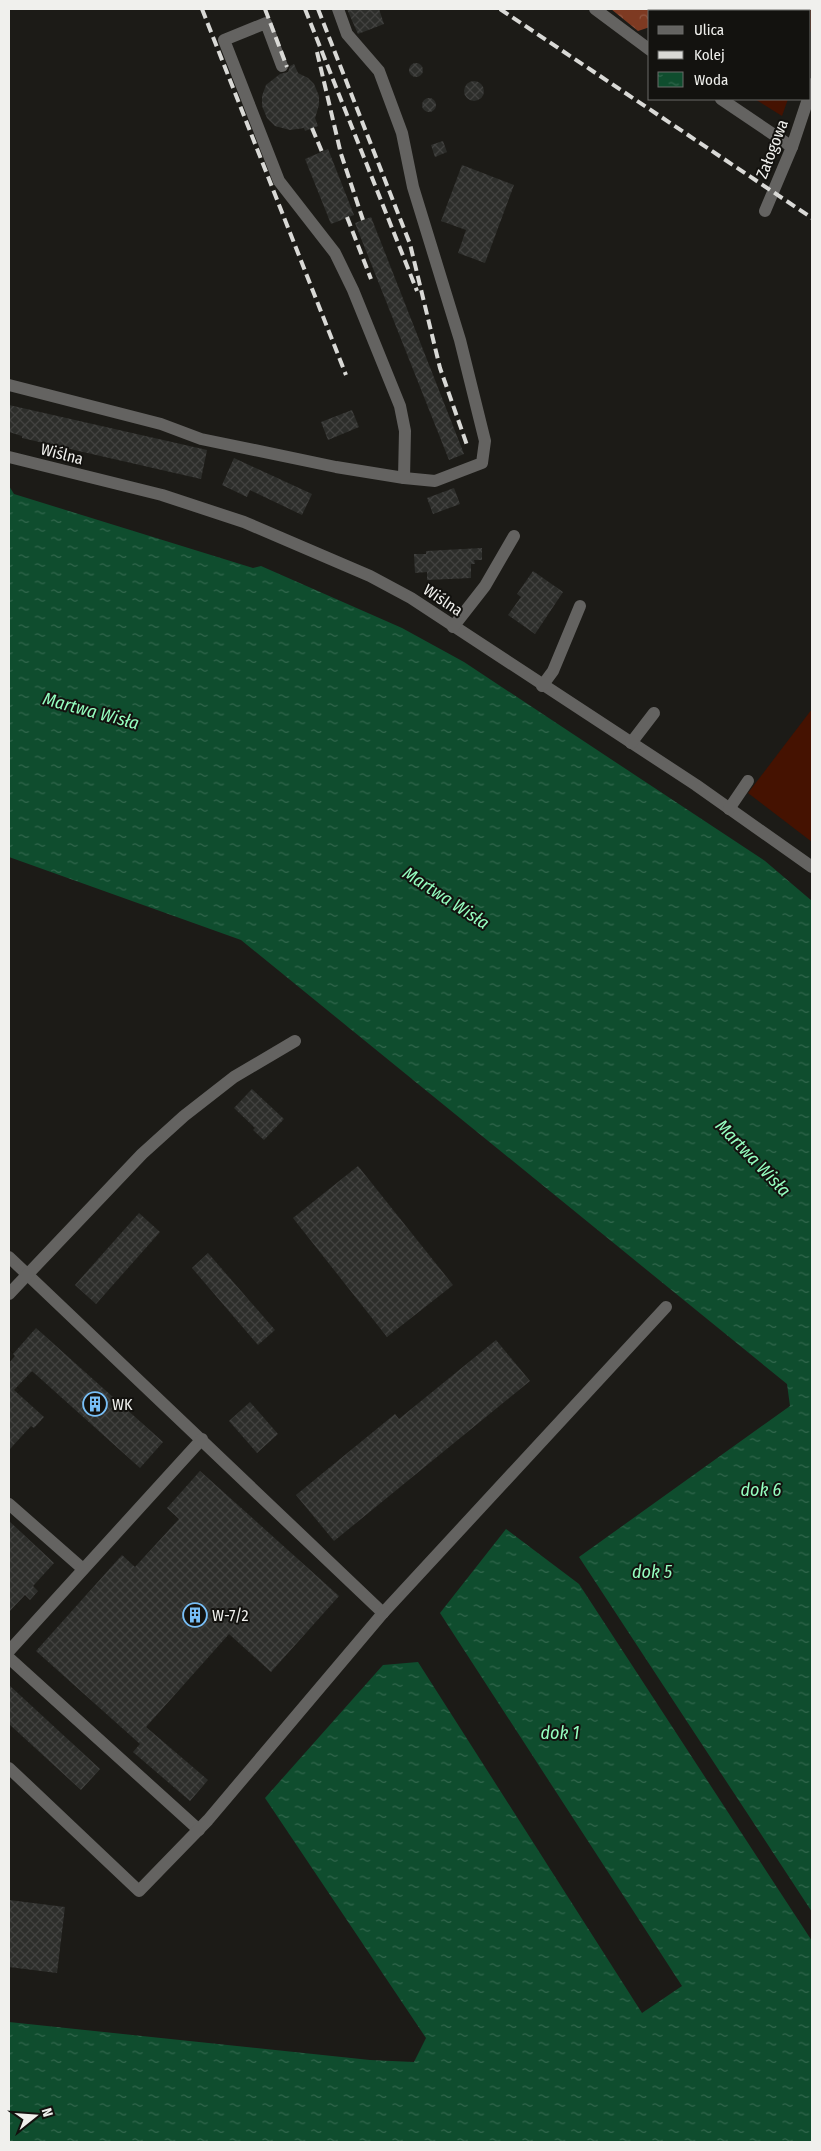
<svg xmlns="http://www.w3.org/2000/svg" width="821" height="2151" font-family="'Fira Sans Condensed',sans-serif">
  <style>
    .grass { fill: #451201 }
    .forest { fill: url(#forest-crowns) }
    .water { fill: url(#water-ripples) }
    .building { fill: url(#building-cross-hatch) }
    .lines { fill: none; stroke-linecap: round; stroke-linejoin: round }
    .minor { stroke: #646361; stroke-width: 12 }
    .rail { stroke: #d9d9d6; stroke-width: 4; stroke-dasharray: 10 5; stroke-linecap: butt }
    .labels { text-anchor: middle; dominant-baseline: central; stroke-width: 4; stroke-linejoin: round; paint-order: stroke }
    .street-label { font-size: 16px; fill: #f0f0ed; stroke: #13120f }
    .poi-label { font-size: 16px; fill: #f0f0ed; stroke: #13120f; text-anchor: start }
    .water-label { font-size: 18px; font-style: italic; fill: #95febf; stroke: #13120f }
  </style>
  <defs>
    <pattern id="forest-crowns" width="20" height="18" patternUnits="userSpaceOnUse" patternTransform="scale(1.25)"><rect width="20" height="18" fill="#7e3a22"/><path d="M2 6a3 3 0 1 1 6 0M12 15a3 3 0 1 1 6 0" fill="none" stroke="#915742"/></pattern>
    <pattern id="water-ripples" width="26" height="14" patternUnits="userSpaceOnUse" patternTransform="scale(1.25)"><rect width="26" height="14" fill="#0f4d2e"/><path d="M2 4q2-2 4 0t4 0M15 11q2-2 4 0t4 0" fill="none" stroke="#32674d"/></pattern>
    <pattern id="building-cross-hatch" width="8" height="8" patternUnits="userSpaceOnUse" patternTransform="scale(1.25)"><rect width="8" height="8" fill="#2d2e2b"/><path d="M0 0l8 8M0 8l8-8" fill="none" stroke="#424240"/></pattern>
  </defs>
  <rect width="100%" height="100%" fill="#1c1b17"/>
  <!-- grass -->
  <g class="grass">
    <polygon points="704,9 812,9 812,26 810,33 810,11 696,11"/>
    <polygon points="755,99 788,99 782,116"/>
    <polygon points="812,709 812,842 748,793"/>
  </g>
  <!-- forest -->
  <polygon class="forest" points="611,9 704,9 696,11 650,11 650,27 638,31"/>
  <!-- water -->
  <g class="water">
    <polygon points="9,486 14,494 253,568 261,566 402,628 464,662 765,861 812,901 812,1912 579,1557 790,1406 787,1384 241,940 9,857"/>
    <polygon points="506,1529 579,1584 812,1941 812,2142 9,2142 9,2022 370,2060 414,2062 426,2038 265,1798 383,1665 418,1662 642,2013 682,1986 440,1613"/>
  </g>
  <!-- building -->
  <g class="building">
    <polygon points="347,9 379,9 384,24 358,34"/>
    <circle cx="416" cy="70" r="7"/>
    <polygon points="294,64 298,73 308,78 314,84 319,96 319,105 315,118 318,126 305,131 304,128 290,130 275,126 267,118 262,106 262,96 266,85 280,74 288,72 290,66"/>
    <circle cx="474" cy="91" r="10"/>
    <circle cx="429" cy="105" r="7"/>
    <polygon points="443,141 447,152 435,157 431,145"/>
    <polygon points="328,149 354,215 331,224 305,159"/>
    <polygon points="462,165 514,185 485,263 458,253 466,230 441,221"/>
    <polygon points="371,217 464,454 449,460 355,223"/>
    <polygon points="9,405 207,450 201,479 22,438 22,436 9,432"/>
    <polygon points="352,410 359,427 328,440 321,422"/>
    <polygon points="234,458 312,494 302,515 250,490 247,497 222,485"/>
    <polygon points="454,488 460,504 433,514 427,498"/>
    <polygon points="482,548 482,560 474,560 475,564 471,564 471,578 427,580 427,572 415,573 414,554 426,554 426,551"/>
    <polygon points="533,571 563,592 535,634 508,615 521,597 517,594"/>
    <polygon points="252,1089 284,1119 264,1140 253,1130 255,1128 234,1108"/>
    <polygon points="358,1166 453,1285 387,1337 293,1218"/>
    <polygon points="139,1213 160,1232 96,1304 75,1285"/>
    <polygon points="208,1253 275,1330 258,1345 192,1268"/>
    <polygon points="36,1328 163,1442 140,1468 32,1371 14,1390 44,1417 34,1428 31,1426 9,1450 9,1363 15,1356 13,1354"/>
    <polygon points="496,1340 530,1381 334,1541 296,1495 395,1414 399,1419"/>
    <polygon points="250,1402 278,1434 257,1453 229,1421"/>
    <polygon points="200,1471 339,1596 271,1672 229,1634 146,1727 208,1780 190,1801 133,1752 140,1744 36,1651 122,1555 135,1567 179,1519 167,1508"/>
    <polygon points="9,1521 54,1563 33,1586 38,1591 30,1600 25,1595 9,1612"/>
    <polygon points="9,1685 100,1769 81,1790 9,1724"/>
    <polygon points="9,1900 65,1907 57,1973 9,1967"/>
  </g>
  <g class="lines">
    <!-- minor -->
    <g class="minor">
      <polyline points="338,9 347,34 379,71 402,133 413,187 460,340 485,441 482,463 435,481 404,478"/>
      <polyline points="595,9 650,50"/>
      <polyline points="810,92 812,84"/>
      <polyline points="721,99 792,147"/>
      <polyline points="765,211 792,147 808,99"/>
      <polyline points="9,385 161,424 201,439 336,467 404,478 405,431 400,406 353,290 335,253 279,181 224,40 266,23 282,66"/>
      <polyline points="9,457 162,495 244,522 370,576 411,598 696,785 812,867"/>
      <polyline points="453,627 485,586 514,536"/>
      <polyline points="542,686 553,671 580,606"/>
      <polyline points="631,743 654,713"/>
      <polyline points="729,809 748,781"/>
      <polyline points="9,1257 383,1613"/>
      <polyline points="9,1294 142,1154 184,1116 234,1077 295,1041"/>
      <polyline points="9,1504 83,1569"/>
      <polyline points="9,1651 202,1439"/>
      <polyline points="9,1658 199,1830"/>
      <polyline points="9,1768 139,1891 208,1820 383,1613 666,1307"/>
    </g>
    <!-- rail -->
    <g class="rail">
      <polyline points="202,9 346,375"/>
      <polyline points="265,9 287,67"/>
      <polyline points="305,9 417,291"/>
      <polyline points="318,9 410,244 440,368 468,448"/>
      <polyline points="500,9 812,218"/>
      <polyline points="317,52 341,154 363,220"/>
      <polyline points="312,128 322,152"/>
      <polyline points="347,217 371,279"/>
    </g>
  </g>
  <!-- icons -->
  <defs>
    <g id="building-ring" transform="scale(1.25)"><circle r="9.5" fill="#13120f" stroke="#78bff7" stroke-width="1.5"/><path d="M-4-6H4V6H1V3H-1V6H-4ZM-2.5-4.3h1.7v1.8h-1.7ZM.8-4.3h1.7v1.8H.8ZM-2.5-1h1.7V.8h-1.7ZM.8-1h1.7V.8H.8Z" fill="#78bff7"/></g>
  </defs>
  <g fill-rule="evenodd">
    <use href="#building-ring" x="95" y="1404"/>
    <use href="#building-ring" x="195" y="1615"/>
  </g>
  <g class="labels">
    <!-- street labels -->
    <g class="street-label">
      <text transform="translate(772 149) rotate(-69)">Załogowa</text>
      <text transform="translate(62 454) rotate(14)">Wiślna</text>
      <text transform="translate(443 600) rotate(34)">Wiślna</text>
    </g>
    <!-- poi labels -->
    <g class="poi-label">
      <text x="112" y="1404">WK</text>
      <text x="212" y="1615">W-7/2</text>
    </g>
    <!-- water labels -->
    <g class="water-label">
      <text transform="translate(91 711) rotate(15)">Martwa Wisła</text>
      <text transform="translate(446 898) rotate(33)">Martwa Wisła</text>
      <text transform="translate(753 1158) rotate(46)">Martwa Wisła</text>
      <text x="761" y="1490">dok 6</text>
      <text x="652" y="1572">dok 5</text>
      <text x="560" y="1733">dok 1</text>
    </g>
  </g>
  <!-- border -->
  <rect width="821" height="2151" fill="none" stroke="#f0f0ed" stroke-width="20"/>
  <!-- legend -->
  <rect x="648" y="10" width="162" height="90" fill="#13120f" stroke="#6b6b68"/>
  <rect x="658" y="26" width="25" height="8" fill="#646361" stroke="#6b6b68"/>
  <text x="694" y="35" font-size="15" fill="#f0f0ed">Ulica</text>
  <rect x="658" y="51" width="25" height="8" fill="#d9d9d6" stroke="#6b6b68"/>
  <text x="694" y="60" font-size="15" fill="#f0f0ed">Kolej</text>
  <rect x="658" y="72" width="25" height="15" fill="url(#water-ripples)" stroke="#6b6b68"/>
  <text x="694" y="85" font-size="15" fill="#f0f0ed">Woda</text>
  <!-- north arrow -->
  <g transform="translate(35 2116) rotate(73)" stroke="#13120f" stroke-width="4" paint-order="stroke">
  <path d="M0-4L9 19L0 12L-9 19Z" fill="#f0f0ed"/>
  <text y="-8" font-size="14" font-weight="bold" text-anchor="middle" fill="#f0f0ed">N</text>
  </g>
</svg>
